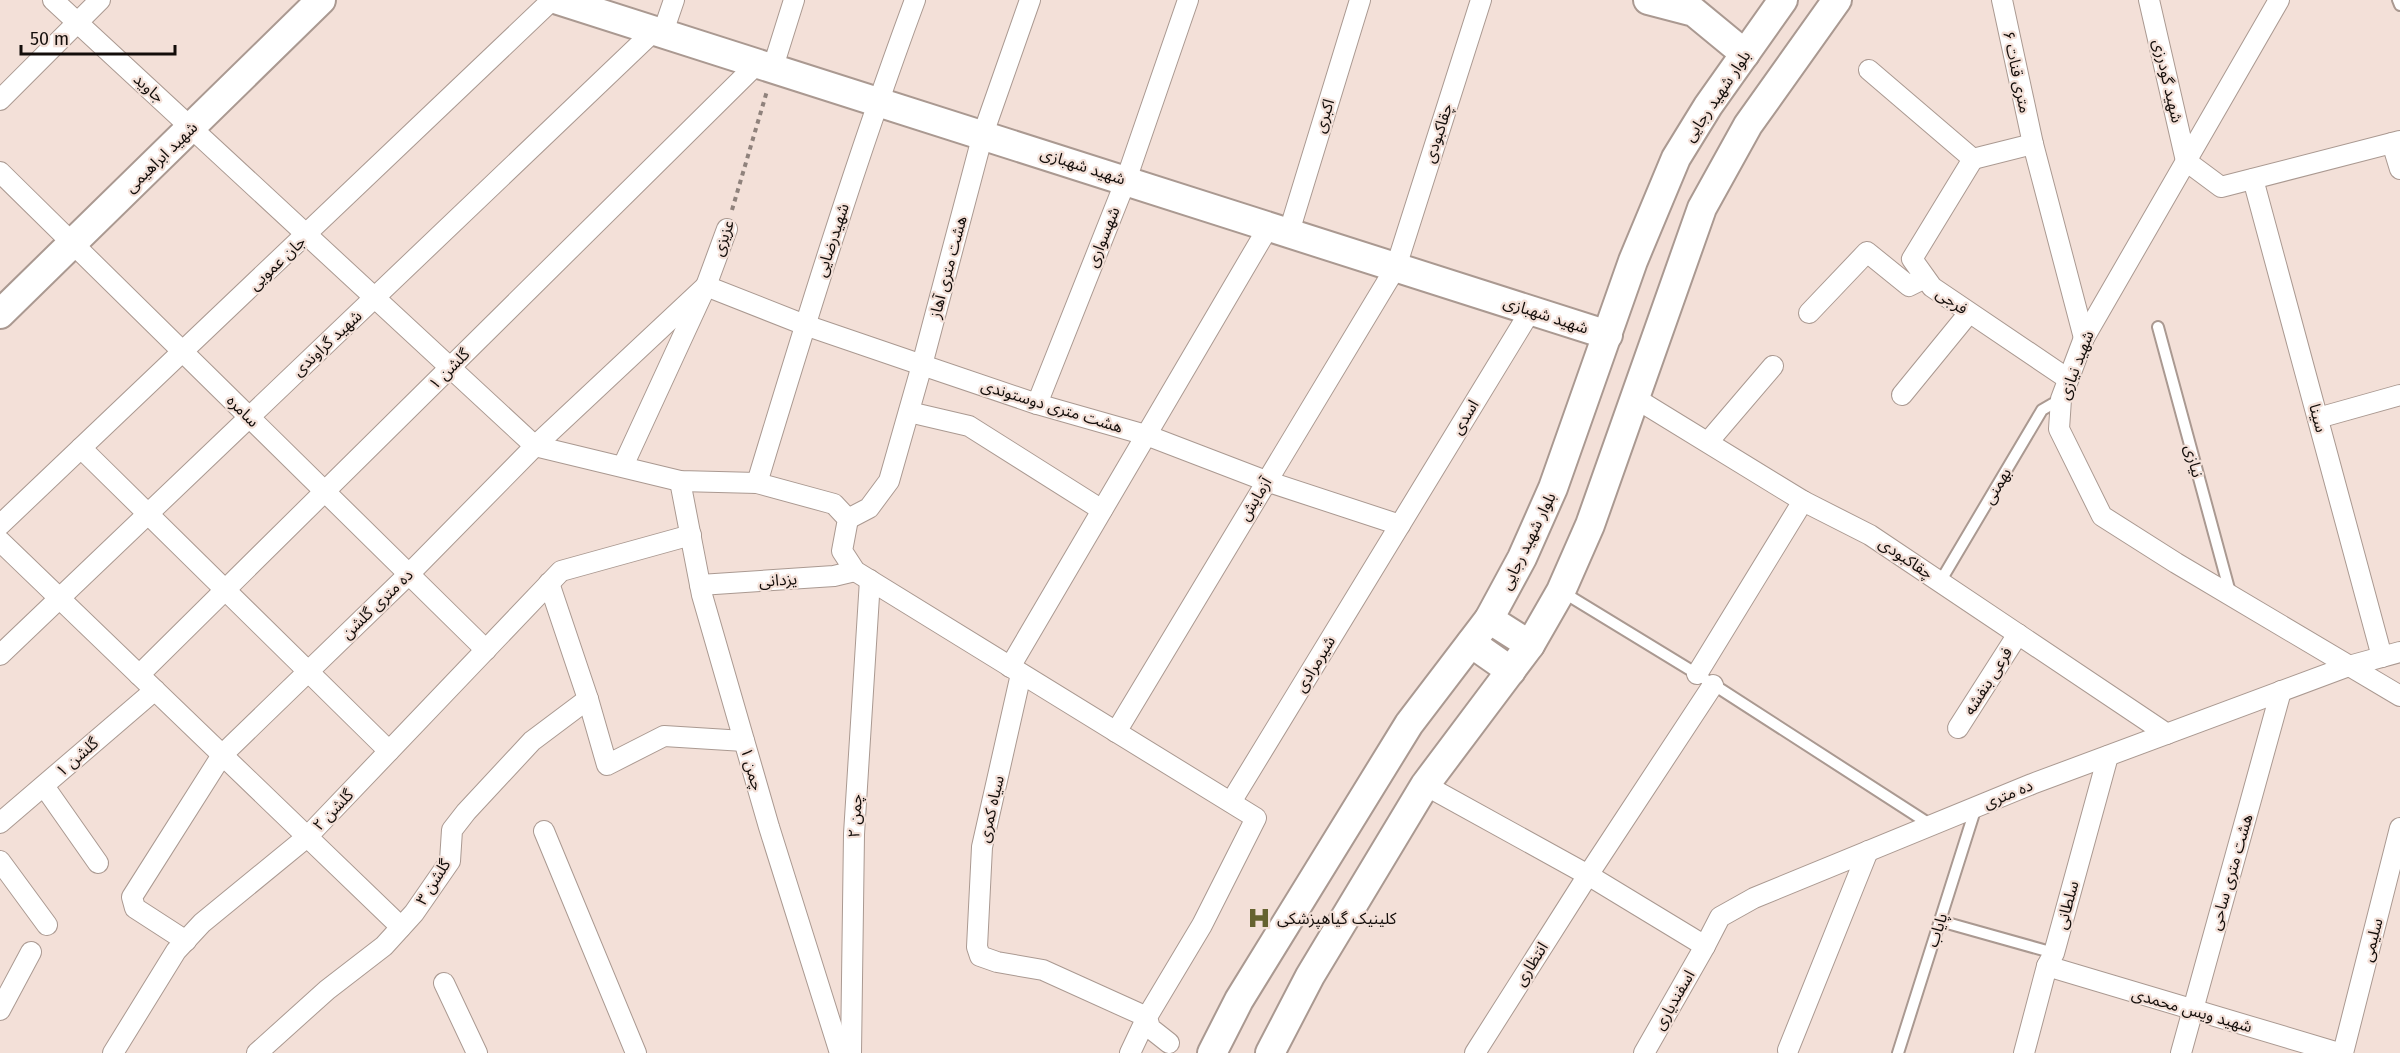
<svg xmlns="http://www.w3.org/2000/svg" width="2400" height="1053" font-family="'Fira Sans','Noto Sans Arabic',sans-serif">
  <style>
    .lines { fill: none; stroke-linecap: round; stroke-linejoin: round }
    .lane-casing { stroke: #aa9991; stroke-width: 14 }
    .street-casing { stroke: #aa9991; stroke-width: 22 }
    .secondary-casing { stroke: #aa9991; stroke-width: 32 }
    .path { stroke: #8f827c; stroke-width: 4; stroke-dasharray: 4.5 4.5; stroke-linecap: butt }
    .lane { stroke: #fff; stroke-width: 10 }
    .street { stroke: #fff; stroke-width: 20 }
    .secondary { stroke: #fff; stroke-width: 28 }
    .labels { text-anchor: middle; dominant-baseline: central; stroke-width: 4.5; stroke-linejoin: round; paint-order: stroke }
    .street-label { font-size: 16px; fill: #130d0a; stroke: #f3e0d8 }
    .poi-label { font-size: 16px; fill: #130d0a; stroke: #f3e0d8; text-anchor: start }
  </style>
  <rect width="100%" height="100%" fill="#f3e0d8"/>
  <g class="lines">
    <!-- lane casing -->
    <g class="lane-casing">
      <g id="lane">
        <polyline points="2398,0 2400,5"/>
        <polyline points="2158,327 2231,596"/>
        <polyline points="1940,582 2042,410 2061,399"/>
        <polyline points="1561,591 1697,674 1931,825"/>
        <polyline points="1940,921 2054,953"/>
        <polyline points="1898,1053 1976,807"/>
      </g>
    </g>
    <!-- street casing -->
    <g class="street-casing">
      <g id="street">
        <polyline points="53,0 535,446 680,481 757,483 834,504 848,519 842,551 855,571 1256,818 1202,925 1147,1017 1150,1028 1169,1043"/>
        <polyline points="2002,0 2033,144 2084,338"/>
        <polyline points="2149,0 2186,161 2221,187 2400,141"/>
        <polyline points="2279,0 2084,338 2061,399 2059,429 2102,516 2176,563 2400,696"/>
        <polyline points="663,32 674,0"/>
        <polyline points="773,67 794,0"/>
        <polyline points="1869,70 1973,159 2033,144"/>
        <polyline points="0,100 100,0"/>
        <polyline points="2392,143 2400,169"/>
        <polyline points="1973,159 1912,259 1932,287 2068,379"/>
        <polyline points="0,172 486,650"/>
        <polyline points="2253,179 2382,657"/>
        <polyline points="1289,232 1360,0"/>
        <polyline points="1809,313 1867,252 1909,286 1925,278"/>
        <polyline points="1902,395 1969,313"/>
        <polyline points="1635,398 1803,501 1870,535 2167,734"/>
        <polyline points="1037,404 1126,180 1188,0"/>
        <polyline points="909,412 969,426 1102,510"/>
        <polyline points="2318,418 2400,395"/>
        <polyline points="1708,442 1773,366"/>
        <polyline points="81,448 389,751"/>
        <polyline points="623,466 706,286 727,229"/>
        <polyline points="680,481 702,595 769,827 840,1053"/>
        <path d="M757 483C806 321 856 159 915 0"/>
        <polyline points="848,519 869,508 889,481 922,365 983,134 1030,0"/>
        <polyline points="0,525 552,0"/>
        <polyline points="0,541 401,927"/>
        <polyline points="549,583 588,699 607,765 664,736 744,741"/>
        <polyline points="700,585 834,576 855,571"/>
        <polyline points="0,655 655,30"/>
        <polyline points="1010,667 1269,226"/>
        <polyline points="1021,674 982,847 977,947 980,956 997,962 1043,970 1147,1017 1130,1053"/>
        <polyline points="1697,674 1803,501"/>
        <polyline points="139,675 759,62"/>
        <polyline points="1958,728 2018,634"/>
        <polyline points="1116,732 1396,267 1481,0"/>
        <polyline points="1425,785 1588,875 1705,946 1720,917 1754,898 2032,784 2349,666 2400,652"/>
        <polyline points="44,786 98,863"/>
        <polyline points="1231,802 1531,310"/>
        <polyline points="0,823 155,690"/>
        <polyline points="544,831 636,1053"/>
        <polyline points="0,861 47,925"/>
        <polyline points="186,941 135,908 132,897 222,755 409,574 535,446 706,286 805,325 922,365 1037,404 1146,435 1266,481 1400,525"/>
        <polyline points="2047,966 2339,1053"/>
        <polyline points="444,983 477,1053"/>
        <polyline points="0,1010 31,952"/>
        <polyline points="1788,1050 1868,851"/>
        <polyline points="113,1053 176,951 202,923 307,837 561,571 691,535"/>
        <polyline points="257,1053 327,990 384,946 414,913 450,861 452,830 466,812 532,741 588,699"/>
        <polyline points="851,1053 854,834 870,580"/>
        <polyline points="1475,1053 1588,875 1713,685"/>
        <polyline points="1644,1053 1705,946"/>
        <polyline points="2024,1053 2047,966 2054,953 2108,756"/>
        <polyline points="2181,1053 2281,691"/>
        <polyline points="2343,1053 2400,828"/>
      </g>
    </g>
    <!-- secondary casing -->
    <g class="secondary-casing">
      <g id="secondary">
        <polyline points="558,0 1608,335"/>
        <polyline points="1648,0 1694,12 1745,54"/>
        <polyline points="0,314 321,0"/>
        <polyline points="1489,619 1530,645"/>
        <polyline points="1471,643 1511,671"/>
        <polyline points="1212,1053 1239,1000 1409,724 1489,619 1522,558 1553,488 1633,261 1676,158 1708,106 1783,0"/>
        <polyline points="1270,1053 1310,976 1425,785 1530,645 1561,591 1590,525 1702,208 1748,125 1837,0"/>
      </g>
    </g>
    <!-- path -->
    <polyline class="path" points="732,210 767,91"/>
    <!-- lane -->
    <use href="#lane" class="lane"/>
    <!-- street -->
    <use href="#street" class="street"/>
    <!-- secondary -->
    <use href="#secondary" class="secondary"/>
  </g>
  <!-- icons -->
  <defs>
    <g id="hospital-bare" transform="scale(1.8)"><path d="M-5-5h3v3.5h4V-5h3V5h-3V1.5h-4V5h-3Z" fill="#65622f" stroke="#f3e0d8" stroke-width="2.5" paint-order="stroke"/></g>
  </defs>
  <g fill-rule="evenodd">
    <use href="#hospital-bare" x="1259" y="918"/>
  </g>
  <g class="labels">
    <!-- street labels -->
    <g class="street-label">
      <text transform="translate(2017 72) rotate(78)">۶ متری قنات</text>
      <text transform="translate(2168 81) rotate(77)">شهید گودرزی</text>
      <text transform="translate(149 88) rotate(42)">جاوید</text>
      <text transform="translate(1717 96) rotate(-56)">بلوار شهید رجایی</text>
      <text transform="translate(1324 116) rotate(-73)">اکبری</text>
      <text transform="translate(1438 133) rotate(-72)">چقاکبودی</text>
      <text transform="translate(161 157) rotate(-44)">شهید ابراهیمی</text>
      <text transform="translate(1083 166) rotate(18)">شهید شهبازی</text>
      <text transform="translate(1103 237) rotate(-68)">شهسواری</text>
      <text transform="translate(723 238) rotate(-71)">عزیزی</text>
      <text transform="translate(832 240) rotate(-72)">شهیدرضایی</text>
      <text transform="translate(277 263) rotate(-43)">جان عمویی</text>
      <text transform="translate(948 267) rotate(-75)">هشت متری آهاز</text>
      <text transform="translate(1952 301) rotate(34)">فرجی</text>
      <text transform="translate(1546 315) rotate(18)">شهید شهبازی</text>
      <text transform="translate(327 343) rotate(-43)">شهید گراوندی</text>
      <text transform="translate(2076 365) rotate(-69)">شهید نیازی</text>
      <text transform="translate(449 369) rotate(-45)">گلشن ۱</text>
      <text transform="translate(1052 406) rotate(17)">هشت متری دوستوندی</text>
      <text transform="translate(243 411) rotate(45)">سامره</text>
      <text transform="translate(1465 417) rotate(-59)">اسدی</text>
      <text transform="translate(2318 418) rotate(75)">سینا</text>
      <text transform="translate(2194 461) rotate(75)">نیازی</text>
      <text transform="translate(1997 486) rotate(-59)">بهمنی</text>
      <text transform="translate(1255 499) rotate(-59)">آزمایش</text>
      <text transform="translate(1528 541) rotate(-64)">بلوار شهید رجایی</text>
      <text transform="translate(1906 558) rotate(34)">چقاکبودی</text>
      <text transform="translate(778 580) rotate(-4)">یزدانی</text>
      <text transform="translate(377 604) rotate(-44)">ده متری گلشن</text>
      <text transform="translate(1315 664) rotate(-59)">شیرمرادی</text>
      <text transform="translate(1988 681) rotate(-58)">فرعی بنفشه</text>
      <text transform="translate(77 757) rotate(-41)">گلشن ۱</text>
      <text transform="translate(752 769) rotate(74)">چمن ۱</text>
      <text transform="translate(2008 794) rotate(-22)">ده متری</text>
      <text transform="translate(991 809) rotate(-77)">سیاه کمری</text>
      <text transform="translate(333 810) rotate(-46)">گلشن ۲</text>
      <text transform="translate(855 816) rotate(-87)">چمن ۲</text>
      <text transform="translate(2231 872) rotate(-74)">هشت متری ساحی</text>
      <text transform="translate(433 882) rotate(-58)">گلشن ۳</text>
      <text transform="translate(2067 905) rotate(-75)">سلطانی</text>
      <text transform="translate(1937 930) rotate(-72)">پایاب</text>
      <text transform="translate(2372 940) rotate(-76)">سلیمی</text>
      <text transform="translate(1531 964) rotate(-58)">انتظاری</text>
      <text transform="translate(1674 1000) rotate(-60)">اسفندیاری</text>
      <text transform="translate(2192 1010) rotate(16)">شهید ویس محمدی</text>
    </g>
    <!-- poi labels -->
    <g class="poi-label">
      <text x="1277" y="918">کلینیک گیاهپزشکی</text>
    </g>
  </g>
  <!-- scale -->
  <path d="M21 45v9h154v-9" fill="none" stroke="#130d0a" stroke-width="3"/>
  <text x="30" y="45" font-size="18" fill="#130d0a" stroke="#f3e0d8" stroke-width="4.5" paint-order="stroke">50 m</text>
</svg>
